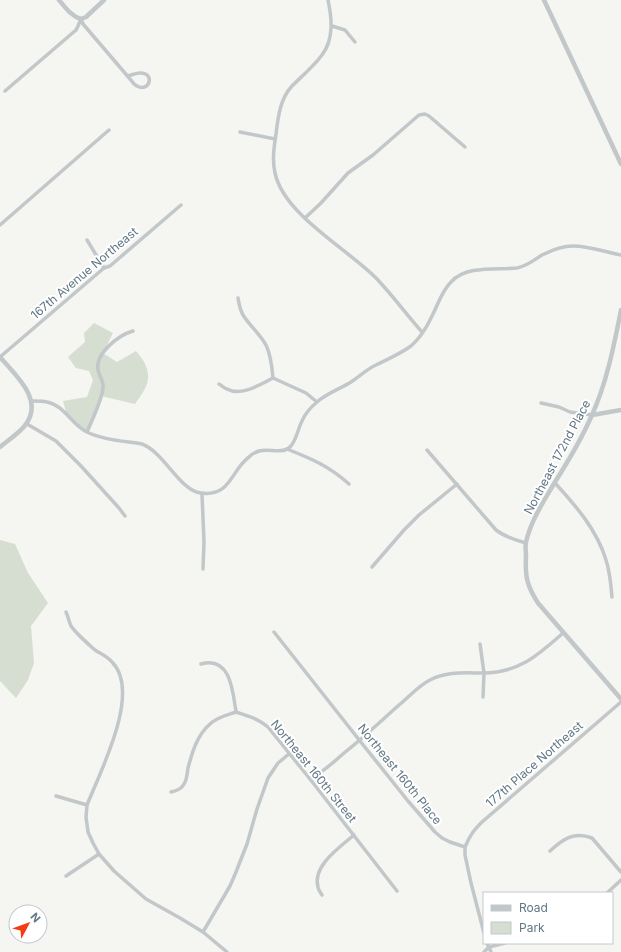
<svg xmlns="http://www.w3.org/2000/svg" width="621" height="952" font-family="Inter,sans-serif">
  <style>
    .green { fill: #d6ddd1 }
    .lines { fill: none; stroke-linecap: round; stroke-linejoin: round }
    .minor { stroke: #c2c7ca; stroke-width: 3.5 }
    .tertiary { stroke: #c2c7ca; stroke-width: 4.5 }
    .labels { text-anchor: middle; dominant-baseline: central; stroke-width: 4; stroke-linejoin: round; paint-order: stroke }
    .street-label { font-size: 12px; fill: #617785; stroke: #fff }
  </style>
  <rect width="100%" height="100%" fill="#f5f5f1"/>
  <!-- green -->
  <g class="green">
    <path d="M94 323 113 333 103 353 117 362 136 351C139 355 143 359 145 364 153 381 144 391 135 404L101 396 87 432 67 415 63 401 87 397 93 380 89 371 76 368 68 357 85 342 84 333Z"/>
    <polygon points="0,540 15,544 28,573 48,603 31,626 34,663 28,680 16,698 0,681"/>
  </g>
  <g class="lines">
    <!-- minor -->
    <g class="minor">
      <path d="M328 0C332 19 334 39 322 55 313 67 302 76 292 86 280 99 278 117 276 134 274 147 272 160 275 173 284 215 348 249 377 279 393 296 407 315 422 332"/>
      <path d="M81 19 83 24 130 79C132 81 134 85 137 86 149 93 156 73 140 73 136 73 132 75 127 76"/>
      <polyline points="332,26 345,30 355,42"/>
      <polyline points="5,91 76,30 78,26 81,19"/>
      <polyline points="240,132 275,139"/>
      <polyline points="305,218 321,203 348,173 373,155 419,115 425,114 429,116 465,147"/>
      <polyline points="0,225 109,130"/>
      <polyline points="87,240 104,268"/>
      <path d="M238 298C239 304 240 310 243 315 250 326 260 334 266 345 271 355 272 367 273 378L306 393 317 402"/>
      <polyline points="0,357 104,268 110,266 181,205"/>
      <path d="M219 384C221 385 224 388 227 389 241 397 261 384 273 378"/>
      <path d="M32 401C37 401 43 401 47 402 64 405 72 425 87 432 103 440 124 441 142 444 164 452 180 491 201 493 231 497 231 470 249 457 252 454 256 452 259 451 269 448 281 454 289 448 296 443 298 428 302 421 305 414 311 407 317 402 327 393 340 389 351 382 360 376 367 369 376 365 388 359 400 354 411 346 419 339 427 327 432 316 438 305 441 292 451 282 466 265 497 270 517 268 527 266 534 260 542 255 552 250 562 246 573 246 589 246 606 252 621 255"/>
      <polyline points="541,403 559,407 570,412 592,415"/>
      <polyline points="27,424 56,441 81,466 119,508 125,516"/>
      <path d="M87 432C92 420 102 400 103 388 104 381 99 376 98 370 95 353 119 335 133 331"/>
      <path d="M287 449C312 459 329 466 349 484"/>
      <path d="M427 450 496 530C505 537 515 540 526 543"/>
      <path d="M555 483C576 506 597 530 606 560 610 572 611 585 612 597"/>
      <polyline points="202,494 204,542 203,569"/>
      <polyline points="372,567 404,530 419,515 457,484"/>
      <path d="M66 612C68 616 69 622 71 626 75 632 89 645 95 650 101 654 107 656 112 662 142 692 100 772 87 805L86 817 88 832 93 843 99 854 114 871 146 899 180 918 203 932 227 952"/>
      <polyline points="274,632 360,741 408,801 435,832 442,838 450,842 465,847 465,855 471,883 484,933"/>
      <polyline points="480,644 484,673 483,697"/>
      <path d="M201 664C231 655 233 693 236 712 248 716 257 718 268 727L310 779 397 891"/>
      <path d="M310 779C323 772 333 763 344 753 363 738 381 721 399 705 409 697 418 686 430 680 447 671 465 673 483 673 519 673 538 655 563 633"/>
      <path d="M171 792C176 791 182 788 184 784 187 780 187 773 188 768 192 753 197 735 210 724 217 717 227 715 236 712"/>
      <polyline points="56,796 87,805"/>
      <path d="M465 847C470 835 474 830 482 822L621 702"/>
      <path d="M550 851C563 839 574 831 592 838L621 872"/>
      <polyline points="66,876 99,854"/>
      <polyline points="607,893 621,880"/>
      <path d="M322 895C320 892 318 889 318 887 312 866 340 847 354 835"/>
      <polyline points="203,932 230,886 236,872 247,844 257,809 268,778 278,763 289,754"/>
      <polyline points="487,943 491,952"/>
      <polyline points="484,952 489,947 505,943"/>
    </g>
    <!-- tertiary -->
    <g class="tertiary">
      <path d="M59 0C65 7 71 16 81 19L86 17 104 0"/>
      <polyline points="544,0 621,164"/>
      <path d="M621 310C614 345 607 382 592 415 582 438 569 460 555 482 544 501 531 520 526 542 525 547 526 552 526 557 525 577 527 586 538 603L621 699"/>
      <path d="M0 357C15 375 44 399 26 424 21 432 7 441 0 447"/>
      <polyline points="592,415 621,410"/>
    </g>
  </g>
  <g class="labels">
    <!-- street labels -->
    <g class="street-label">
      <text transform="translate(84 273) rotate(-40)">167th Avenue Northeast</text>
      <text transform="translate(557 457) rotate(-62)">Northeast 172nd Place</text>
      <text transform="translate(534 764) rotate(-41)">177th Place Northeast</text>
      <text transform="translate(314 771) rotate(51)">Northeast 160th Street</text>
      <text transform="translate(400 774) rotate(51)">Northeast 160th Place</text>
    </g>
  </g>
  <!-- legend -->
  <rect x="483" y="892" width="130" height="52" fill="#ffffff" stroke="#c0c9ce"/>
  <rect x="491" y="905" width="20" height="6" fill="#c2c7ca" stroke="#c0c9ce"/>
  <text x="519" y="912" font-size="12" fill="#617785">Road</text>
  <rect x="491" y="922" width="20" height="12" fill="#d6ddd1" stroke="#c0c9ce"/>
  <text x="519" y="932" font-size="12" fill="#617785">Park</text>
  <!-- north arrow -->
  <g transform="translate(28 924) rotate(49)"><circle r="19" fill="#ffffff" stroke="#c0c9ce"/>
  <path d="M0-3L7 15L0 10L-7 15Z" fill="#f43b11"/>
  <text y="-6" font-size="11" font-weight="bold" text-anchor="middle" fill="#617785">N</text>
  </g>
</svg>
